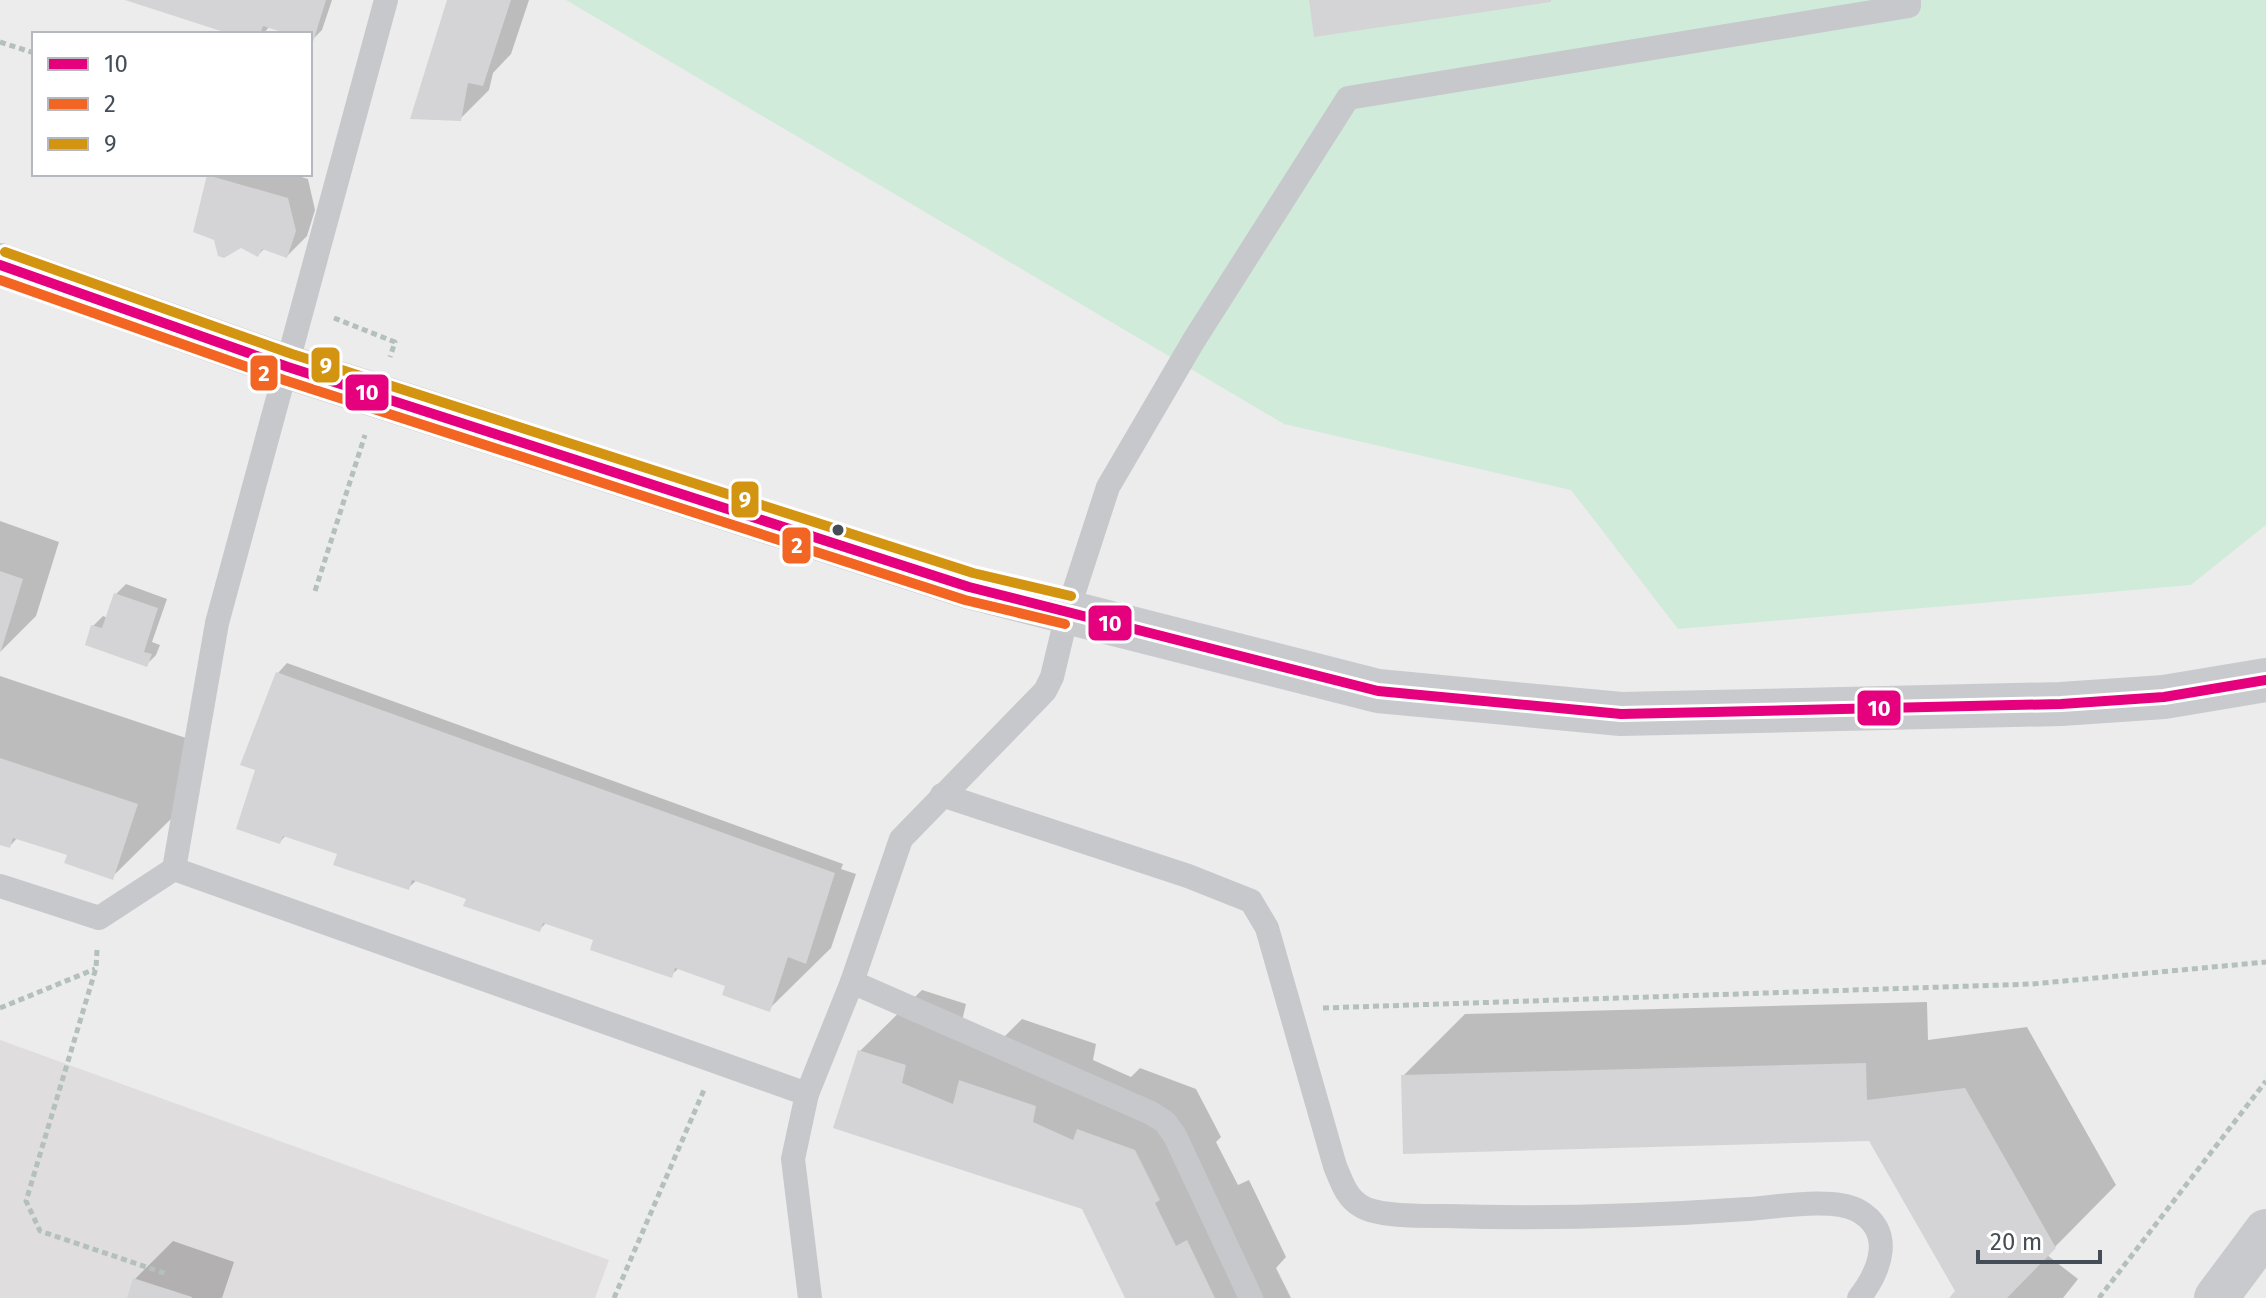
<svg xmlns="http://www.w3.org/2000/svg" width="2266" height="1298" font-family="'Fira Sans',sans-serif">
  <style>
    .education { fill: #dfdddd }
    .green { fill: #d1ebdb }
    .shadow { fill: #0003 }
    .building { fill: #d4d4d6 }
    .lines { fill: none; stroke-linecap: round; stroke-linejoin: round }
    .path { stroke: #b4c0bc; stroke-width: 5; stroke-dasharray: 6 4; stroke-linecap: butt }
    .lane { stroke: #c6c8cb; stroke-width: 24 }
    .secondary { stroke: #c8cacd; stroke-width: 44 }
    .bus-1-casing { stroke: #fff; stroke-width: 16 }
    .bus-2-casing { stroke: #fff; stroke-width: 16 }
    .bus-3-casing { stroke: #fff; stroke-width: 16 }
    .bus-1 { stroke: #e5007d; stroke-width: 10 }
    .bus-2 { stroke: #f26522; stroke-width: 10 }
    .bus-3 { stroke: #d39411; stroke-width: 10 }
    .bus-dot { fill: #454e57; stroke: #fff; stroke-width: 3 }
    .line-badge { stroke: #fff; stroke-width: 3 }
    .badge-label { font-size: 22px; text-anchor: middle; font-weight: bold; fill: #fff }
  </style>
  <rect width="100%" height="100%" fill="#edecec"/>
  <!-- education -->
  <polygon class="education" points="0,1040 609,1260 595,1298 0,1298"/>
  <!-- green -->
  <polygon class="green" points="566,0 2266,0 2266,525 2191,585 1678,629 1571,490 1284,424"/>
  <!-- shadow -->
  <g class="shadow">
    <polygon points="129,0 332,0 322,30 312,40 310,34 294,34 270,26 263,34 237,34"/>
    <polygon points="449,0 529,0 511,54 493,73 489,90 460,119"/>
    <polygon points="211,174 292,174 308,179 315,210 307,236 287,256 265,248 258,255 241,245 196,230"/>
    <polygon points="0,521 59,542 36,616 0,652"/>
    <polygon points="126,584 167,599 152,642 160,645 156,655 147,664 93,626 103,616 108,618 116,594"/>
    <polygon points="287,663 843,864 841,869 856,874 831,948 769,1009 727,984 679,968 671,975 596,938 547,922 539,930 468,897 417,880 408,888 339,853 286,835 280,842 258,769 243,764 278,673"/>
    <polygon points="0,676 198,742 174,816 112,877 69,854 18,837 10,846 0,842"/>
    <polygon points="922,990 966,1004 962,1021 1003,1038 1022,1019 1096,1044 1093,1060 1131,1077 1140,1068 1196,1089 1221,1137 1216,1142 1238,1185 1249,1180 1286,1257 1276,1268 1291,1298 1127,1298 1084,1207 835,1127 860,1051"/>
    <polygon points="1927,1002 1928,1040 2027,1027 2116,1185 2047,1255 2078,1279 2063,1298 1952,1298 1957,1292 1870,1139 1403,1076 1465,1014"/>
    <polygon points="173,1241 234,1262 222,1298 129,1298 135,1279"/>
  </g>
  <!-- building -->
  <g class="building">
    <polygon points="125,0 326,0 313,42 310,41 310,34 288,34 263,26 260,34 230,34"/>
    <polygon points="447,0 511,0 483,86 468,83 461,121 410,119"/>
    <polygon points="1309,0 1551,0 1551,2 1314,37"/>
    <polygon points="207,175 288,198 296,231 287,258 262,249 258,257 241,248 224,258 218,256 214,240 193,232"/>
    <polygon points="0,571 23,579 1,651 0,651"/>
    <polygon points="114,593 158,608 144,652 152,654 147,667 85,645 91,625 102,628"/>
    <polygon points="276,672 835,873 806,964 788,957 770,1012 722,995 725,986 675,968 672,978 590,950 593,940 543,923 540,932 463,906 466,899 412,880 409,890 333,865 337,854 283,836 280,844 236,829 255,770 240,765"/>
    <polygon points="0,758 138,804 113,880 64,863 67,855 13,838 10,848 0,845"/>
    <polygon points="858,1050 906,1065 902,1083 953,1104 959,1080 1036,1106 1033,1122 1073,1140 1077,1129 1135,1150 1160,1200 1155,1203 1176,1246 1187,1240 1215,1298 1125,1298 1082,1209 833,1128"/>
    <polygon points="1866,1063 1867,1100 1965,1088 2056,1248 2007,1298 1949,1298 1955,1291 1869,1141 1403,1154 1401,1075"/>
    <polygon points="133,1278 192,1297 192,1298 127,1298"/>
  </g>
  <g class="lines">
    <!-- path -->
    <g class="path">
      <polyline points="0,42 34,53"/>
      <polyline points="334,318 395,342 390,357"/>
      <polyline points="315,591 365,435"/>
      <polyline points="97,950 96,968 26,1201 40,1231 167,1274"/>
      <polyline points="0,1008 95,969"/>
      <polyline points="1323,1008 2032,984 2266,962"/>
      <polyline points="614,1298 704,1090"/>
      <polyline points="2099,1298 2266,1081"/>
    </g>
    <!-- lane -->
    <g class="lane">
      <path d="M942 795 1188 876 1251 901 1267 928 1335 1166C1341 1180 1346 1198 1361 1206 1378 1217 1423 1216 1445 1216 1545 1219 1648 1216 1748 1209 1776 1207 1832 1197 1857 1210 1896 1231 1880 1271 1859 1298"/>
      <polyline points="174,869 807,1094"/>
      <polyline points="0,886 99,918 174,869 217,623 386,0"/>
      <polyline points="852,982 1151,1113 1165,1122 1175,1136 1251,1298"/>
      <polyline points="810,1298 793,1159 807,1094 852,982 901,839 1045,691 1052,677 1068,610 1108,487 1194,340 1348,98 1909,6 1909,0"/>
    </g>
    <!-- secondary -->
    <g class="secondary">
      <polyline points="0,265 288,367 969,587 1378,691 1621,714 2061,704 2164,697 2266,680"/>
      <polyline points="2216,1298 2266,1231"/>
    </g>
    <!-- bus-1 casing -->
    <g class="bus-1-casing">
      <polyline id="bus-1" points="0,265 288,367 969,587 1378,691 1621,714 2061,704 2164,697 2266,680"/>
    </g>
    <!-- bus-2 casing -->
    <g class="bus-2-casing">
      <polyline id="bus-2" points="0,280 284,380 965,600 1065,624"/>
    </g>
    <!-- bus-3 casing -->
    <g class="bus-3-casing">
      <polyline id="bus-3" points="5,252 292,354 973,573 1071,596"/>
    </g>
    <!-- bus-1 -->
    <use href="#bus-1" class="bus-1"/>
    <!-- bus-2 -->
    <use href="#bus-2" class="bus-2"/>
    <!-- bus-3 -->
    <use href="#bus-3" class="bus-3"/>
  </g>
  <!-- markers -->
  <circle class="bus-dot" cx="838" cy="530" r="7"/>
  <g class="line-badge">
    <rect x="310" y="346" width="31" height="38" rx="8" fill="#d39411"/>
    <rect x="249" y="354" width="30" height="38" rx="8" fill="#f26522"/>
    <rect x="344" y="373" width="46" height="39" rx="8" fill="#e5007d"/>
    <rect x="730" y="480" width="30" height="39" rx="8" fill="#d39411"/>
    <rect x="781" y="526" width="31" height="39" rx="8" fill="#f26522"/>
    <rect x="1087" y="604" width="46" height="38" rx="8" fill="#e5007d"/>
    <rect x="1856" y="689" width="46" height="38" rx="8" fill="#e5007d"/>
  </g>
  <g class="badge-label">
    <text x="326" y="373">9</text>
    <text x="264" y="381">2</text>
    <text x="367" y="400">10</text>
    <text x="745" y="507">9</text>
    <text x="797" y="553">2</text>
    <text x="1110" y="631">10</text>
    <text x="1879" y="716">10</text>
  </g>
  <!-- legend -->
  <rect x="32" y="32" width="280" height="144" fill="#ffffff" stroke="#b5b8bc" stroke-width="2"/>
  <rect x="48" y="58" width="40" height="12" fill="#e5007d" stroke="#b5b8bc" stroke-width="2"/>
  <text x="104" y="72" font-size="24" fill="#454e57">10</text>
  <rect x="48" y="98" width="40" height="12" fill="#f26522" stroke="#b5b8bc" stroke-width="2"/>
  <text x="104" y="112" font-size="24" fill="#454e57">2</text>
  <rect x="48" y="138" width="40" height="12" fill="#d39411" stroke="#b5b8bc" stroke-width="2"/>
  <text x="104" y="152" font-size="24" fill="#454e57">9</text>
  <!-- scale -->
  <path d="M1978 1250v12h122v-12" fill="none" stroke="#454e57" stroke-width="4"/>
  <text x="1990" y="1250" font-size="24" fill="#454e57" stroke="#ffffff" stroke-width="6" paint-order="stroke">20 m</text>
</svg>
